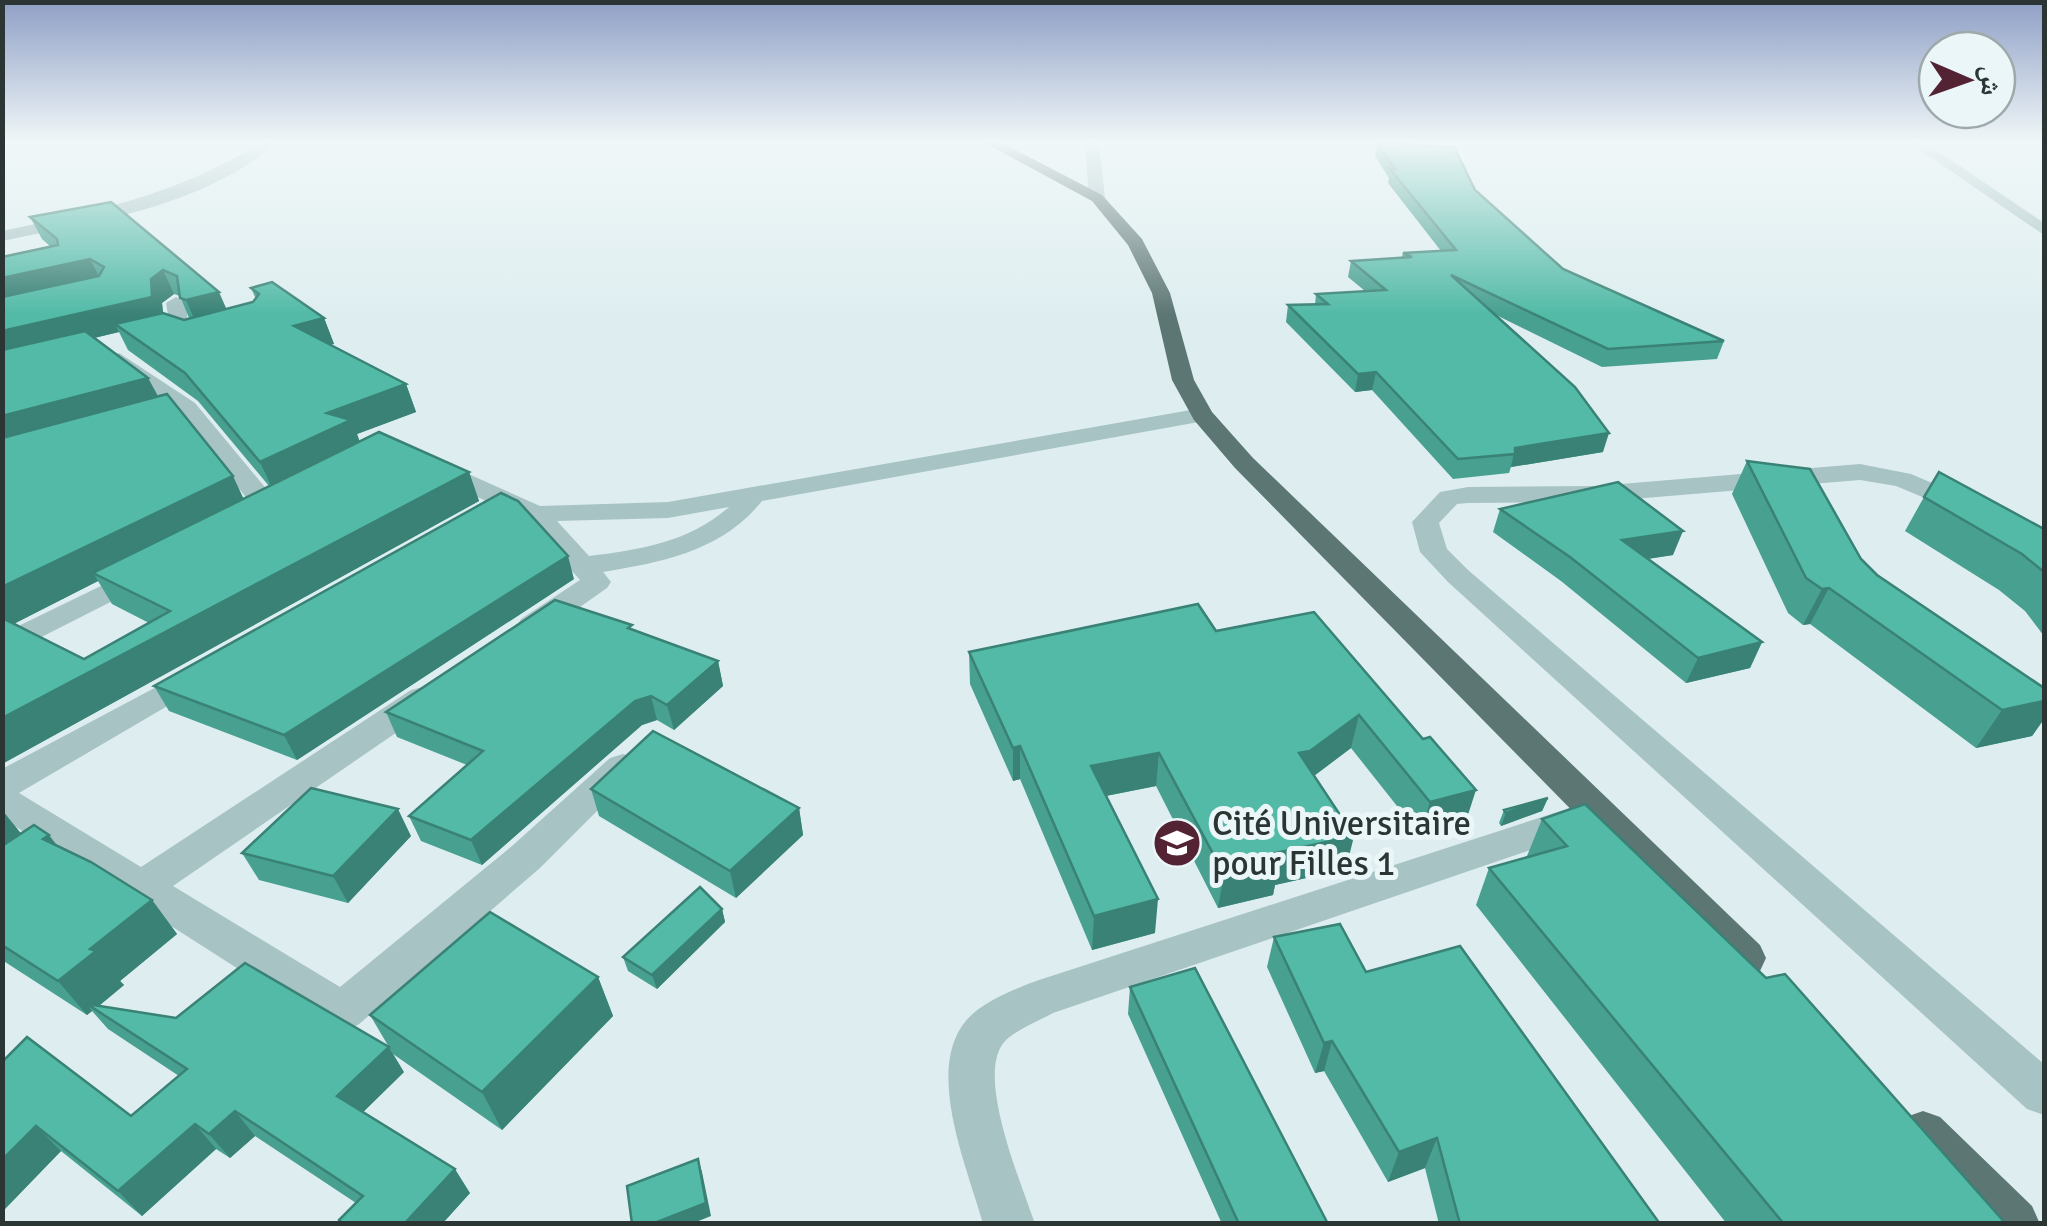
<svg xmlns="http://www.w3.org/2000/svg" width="2047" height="1226" font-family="Signika,'Noto Naskh Arabic',sans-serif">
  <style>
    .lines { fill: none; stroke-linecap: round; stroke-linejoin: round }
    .minor { fill: #a8c3c4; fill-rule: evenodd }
    .major { fill: #5c7674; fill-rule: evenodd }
    .wall { fill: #47a090; fill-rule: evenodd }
    .shaded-wall { fill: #398275 }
    .building { fill: #52baa7; stroke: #398275; stroke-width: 2.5 }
    .labels { text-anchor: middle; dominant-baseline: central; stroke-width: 10; stroke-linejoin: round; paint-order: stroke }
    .near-poi-label { font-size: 35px; fill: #2a3534; stroke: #eaf6f8; text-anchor: start }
  </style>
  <rect width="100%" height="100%" fill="#deeef0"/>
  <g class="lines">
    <!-- minor -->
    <g class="minor">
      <path d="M259 143H275C205 207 92 222 2 241V231C93 212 181 194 259 143Z"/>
      <polygon points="1085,143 1099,143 1105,198 1097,203 1089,198"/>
      <polygon points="1910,143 1926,143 2044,223 2044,235"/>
      <polygon points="176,297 186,303 188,325 212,330 212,338 195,342 171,332 166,303"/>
      <polygon points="119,353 195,403 278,503 282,509 278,515 260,515 179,413 112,363 108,359"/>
      <path d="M1202 408 1214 415 1210 420 762 501C722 551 663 562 603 572L611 582 607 588 543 633H521L517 626 521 619 580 580 527 520 428 474 425 469 437 462 446 464 540 506 668 502ZM729 507C690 542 639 550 589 556L557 521 668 518Z"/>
      <polygon points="1860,464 1911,474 1972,500 1976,506 1963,514 1896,486 1860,480 1597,502 1468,503 1457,504 1439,523 1447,549 1468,570 2044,1064 2044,1115 2027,1109 1448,582 1420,552 1412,522 1440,492 1468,487 1597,486"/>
      <polygon points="142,566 152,569 156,575 152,581 2,657 2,634"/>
      <polygon points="194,667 205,670 210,677 205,684 19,793 141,867 411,690 423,687 435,690 439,698 435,706 173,886 340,987 512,846 610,758 623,754 636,758 641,767 540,868 358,1025 342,1030 326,1025 2,818 2,769"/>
      <path d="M1573 807 1586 811 1592 821 1586 831 1053 1013C1039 1021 1018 1029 1006 1040 973 1072 1022 1184 1035 1224H983C967 1165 918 1057 976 1011 993 998 1019 987 1039 980Z"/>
    </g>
    <!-- major -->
    <g class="major">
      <polygon points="985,143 1002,143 1102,195 1142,239 1170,293 1194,380 1212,412 1253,458 1760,945 1766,958 1760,971 1745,976 1730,971 1235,468 1194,420 1172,380 1152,293 1128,245 1092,201"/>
      <polygon points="1923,1111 1940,1117 2032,1206 2040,1224 1978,1224 1906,1151 1899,1134 1906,1117"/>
    </g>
  </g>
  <!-- wall -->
  <g class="wall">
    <polygon points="1377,143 1475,190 1563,269 1724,341 1717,359 1602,367 1494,314 1603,452 1511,467 1509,473 1453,479 1372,390 1355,392 1286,322 1288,305 1315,305 1316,294 1365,291 1348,277 1351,261 1402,257 1403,253 1441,251 1388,183 1389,178 1375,156"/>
    <path d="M111 202 226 309 253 302 256 299 251 288 324 318 334 344H330L406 384 416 412 357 434 360 442 469 472 479 501 2 764V257L51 247 42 239 30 217ZM174 294 180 296 189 318 184 320 163 313 162 303ZM119 332 128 350 198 401 269 486 244 499 158 396 148 378 94 338ZM98 581 112 604 149 623 84 659 15 623Z"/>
    <polygon points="1747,461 1861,559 1877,575 2044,688 2044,719 2032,736 1976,748 1810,624 1803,625 1788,613 1732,494"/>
    <polygon points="1924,497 2044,529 2044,636 2025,611 1999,590 1905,531"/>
    <polygon points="1500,509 1673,555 1648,559 1762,642 1750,668 1686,683 1561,581 1493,532"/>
    <polygon points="574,579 297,760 169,711 154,686"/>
    <polygon points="1314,612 1465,824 1420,835 1351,748 1314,776 1346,869 1275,885 1273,895 1218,908 1156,786 1106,796 1155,933 1092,950 1020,779 1013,781 970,684 969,652 1216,631"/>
    <polygon points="633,630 718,661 723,686 674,730 657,720 642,725 482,865 421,841 409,816 467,765 397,737 386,712"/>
    <polygon points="591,789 799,808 803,835 736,898 599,816"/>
    <polygon points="1548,798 1542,811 1501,826 1499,823 1504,810"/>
    <polygon points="2,810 21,834 57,846 152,900 177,934 120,981 124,985 99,1006 404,1072 363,1112 470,1193 442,1224 341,1224 339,1220 356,1203 255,1136 230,1158 216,1149 142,1216 61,1151 2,1212 2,1062 131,1116 179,1076 108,1029 92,1011 87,1015 2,960"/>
    <polygon points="1542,819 2006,1224 1727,1224 1476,905 1489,868 1528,857 1527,856"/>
    <polygon points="411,836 348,903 259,880 242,853"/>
    <polygon points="722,909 725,922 657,989 628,971 623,957"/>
    <polygon points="1274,937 1366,972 1660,1224 1439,1224 1425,1168 1388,1182 1324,1071 1315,1073 1267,967"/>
    <polygon points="598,977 613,1016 502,1130 393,1054 370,1015"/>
    <polygon points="1130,987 1328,1224 1222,1224 1128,1014"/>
  </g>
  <!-- shaded-wall -->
  <g class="shaded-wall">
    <polygon points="90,259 102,282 2,305 2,278"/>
    <polygon points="163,270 174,294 162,303 164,321 115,324 119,332 2,360 2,331 151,279"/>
    <polygon points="219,292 230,317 197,325 186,300"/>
    <polygon points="324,318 334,344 305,352 294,326"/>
    <polygon points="1376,372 1372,390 1355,392 1358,374"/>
    <polygon points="148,378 162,404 2,449 2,416"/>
    <polygon points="406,384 416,412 357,434 362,449 274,492 260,462 327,413"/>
    <polygon points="1609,433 1603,452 1511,467 1515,448"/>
    <polygon points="469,472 479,501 2,764 2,718"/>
    <polygon points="233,476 247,506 93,573 98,581 2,630 2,587"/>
    <polygon points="1683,531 1673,555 1613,564 1622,540"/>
    <polygon points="568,556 574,579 297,760 284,735"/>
    <polygon points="1829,588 1810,624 1803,625 1822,589"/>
    <polygon points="1762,642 1750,668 1686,683 1698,658"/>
    <polygon points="718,661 723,686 674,730 667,705"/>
    <polygon points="651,696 657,720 642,725 482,865 471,840 635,701"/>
    <polygon points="2044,701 2044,719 2032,736 1976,748 2002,710"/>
    <polygon points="1359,715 1351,748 1303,784 1299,753"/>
    <polygon points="1020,746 1020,779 1013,781 1013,748"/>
    <polygon points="1159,753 1156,786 1090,799 1091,766"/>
    <polygon points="1476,790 1465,824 1420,835 1430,802"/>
    <polygon points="1548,798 1542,811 1501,826 1506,813"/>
    <polygon points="799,808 803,835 736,898 730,871"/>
    <polygon points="398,809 411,836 348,903 333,876"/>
    <polygon points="2,810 23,836 2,851"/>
    <polygon points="49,835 75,869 43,839"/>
    <polygon points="1354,836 1346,869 1275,885 1273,895 1218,908 1224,874 1275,853"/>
    <polygon points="1158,899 1155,933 1092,950 1094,916"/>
    <polygon points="152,900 177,934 120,981 124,985 95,1009 87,1004 92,1011 87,1015 58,981 90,949"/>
    <polygon points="722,909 725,922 657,989 652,975"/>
    <polygon points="598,977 613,1016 502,1130 482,1092"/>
    <polygon points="1332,1041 1324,1071 1315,1073 1324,1043"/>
    <polygon points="389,1047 404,1072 354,1121 337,1096"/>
    <polygon points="235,1111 255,1136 230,1158 209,1134"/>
    <polygon points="195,1124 216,1149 142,1216 118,1191"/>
    <polygon points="36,1126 61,1151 2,1212 2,1160"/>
    <polygon points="1437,1138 1425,1168 1388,1182 1399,1152"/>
    <polygon points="698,1159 702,1172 711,1216 691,1224 652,1224"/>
    <polygon points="455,1169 470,1193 442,1224 404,1224"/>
  </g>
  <!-- building -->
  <g class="building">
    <polygon points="1377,143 1454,147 1475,190 1563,269 1724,341 1608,349 1451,275 1575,387 1609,433 1515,448 1515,454 1458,459 1376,372 1358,374 1288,305 1328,304 1316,294 1386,290 1351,261 1412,257 1403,253 1456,250 1390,169 1395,169"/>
    <polygon points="111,202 219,292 186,300 180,298 177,276 163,270 151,279 152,297 2,331 2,297 99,276 104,267 90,259 2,278 2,257 58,245 57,239 30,217"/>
    <polygon points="272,282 324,318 294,326 406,384 327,413 351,420 260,462 185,373 115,324 163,313 184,320 253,302 259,294 251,288"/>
    <polygon points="85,331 148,378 2,416 2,350"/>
    <polygon points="167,394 233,476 2,587 2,438"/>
    <polygon points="379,432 469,472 2,718 2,618 84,659 170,611 93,573"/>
    <polygon points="1747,461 1810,469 1861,559 1877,575 2044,688 2044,701 2002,710 1829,588 1822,589 1806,578"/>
    <polygon points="1939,472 2044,529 2044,572 2022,554 1924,497"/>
    <polygon points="1618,482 1683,531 1622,540 1762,642 1698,658 1570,557 1500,509"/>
    <polygon points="501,493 518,501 568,556 284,735 154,686"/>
    <polygon points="555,600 632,625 628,628 718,661 667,705 651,696 635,701 471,840 409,816 483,751 386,712"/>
    <polygon points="1198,604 1216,631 1314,612 1423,739 1430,737 1476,790 1430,802 1359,715 1310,751 1299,753 1354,836 1275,853 1280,862 1224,874 1159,753 1091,766 1158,899 1094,916 1020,746 1013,748 969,652"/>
    <polygon points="653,731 799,808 730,871 591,789"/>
    <polygon points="311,788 398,809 333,876 242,853"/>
    <polygon points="1548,798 1506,813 1504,810"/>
    <polygon points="1585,804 1766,978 1785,974 2006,1224 1784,1224 1489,868 1567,846 1542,819"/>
    <polygon points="34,825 49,835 43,839 91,862 152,900 90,949 96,951 58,981 2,945 2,846"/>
    <polygon points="700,887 722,909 652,975 623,957"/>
    <polygon points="490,912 598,977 482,1092 370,1015"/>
    <polygon points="1340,924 1366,972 1460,946 1660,1224 1460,1224 1437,1138 1399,1152 1332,1041 1324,1043 1274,937"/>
    <polygon points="245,963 389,1047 337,1096 455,1169 404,1224 343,1224 339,1220 363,1196 235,1111 209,1134 195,1124 118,1191 36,1126 2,1160 2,1062 27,1037 131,1116 187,1069 87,1004 176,1018"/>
    <polygon points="1195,968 1328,1224 1239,1224 1130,987"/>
    <polygon points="698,1159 706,1203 652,1224 632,1224 627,1186"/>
  </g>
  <!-- sky -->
  <linearGradient id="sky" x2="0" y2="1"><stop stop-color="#8f9fc5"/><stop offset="0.45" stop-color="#f0f7f8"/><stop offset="1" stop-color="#f0f7f8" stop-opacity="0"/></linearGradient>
  <rect width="2047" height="315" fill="url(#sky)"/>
  <!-- icons -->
  <defs>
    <g id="university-disc" transform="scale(2.5)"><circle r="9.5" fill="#532334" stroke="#eaf6f8"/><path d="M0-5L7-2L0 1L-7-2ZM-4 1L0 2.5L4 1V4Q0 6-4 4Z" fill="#fff"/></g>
  </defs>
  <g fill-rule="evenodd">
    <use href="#university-disc" x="1177" y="843"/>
  </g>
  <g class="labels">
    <!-- near-poi labels -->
    <g class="near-poi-label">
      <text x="1212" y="823">Cité Universitaire<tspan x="1212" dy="40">pour Filles 1</tspan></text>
    </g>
  </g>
  <!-- border -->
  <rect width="2047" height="1226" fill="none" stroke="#2a3534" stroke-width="10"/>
  <!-- north arrow -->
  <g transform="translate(1967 80) rotate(92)"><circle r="48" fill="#eaf6f8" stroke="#9da9aa" stroke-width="2.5"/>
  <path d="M0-8L18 38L0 25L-18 38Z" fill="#532334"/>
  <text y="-15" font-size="28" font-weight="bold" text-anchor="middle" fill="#2a3534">ش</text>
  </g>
</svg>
